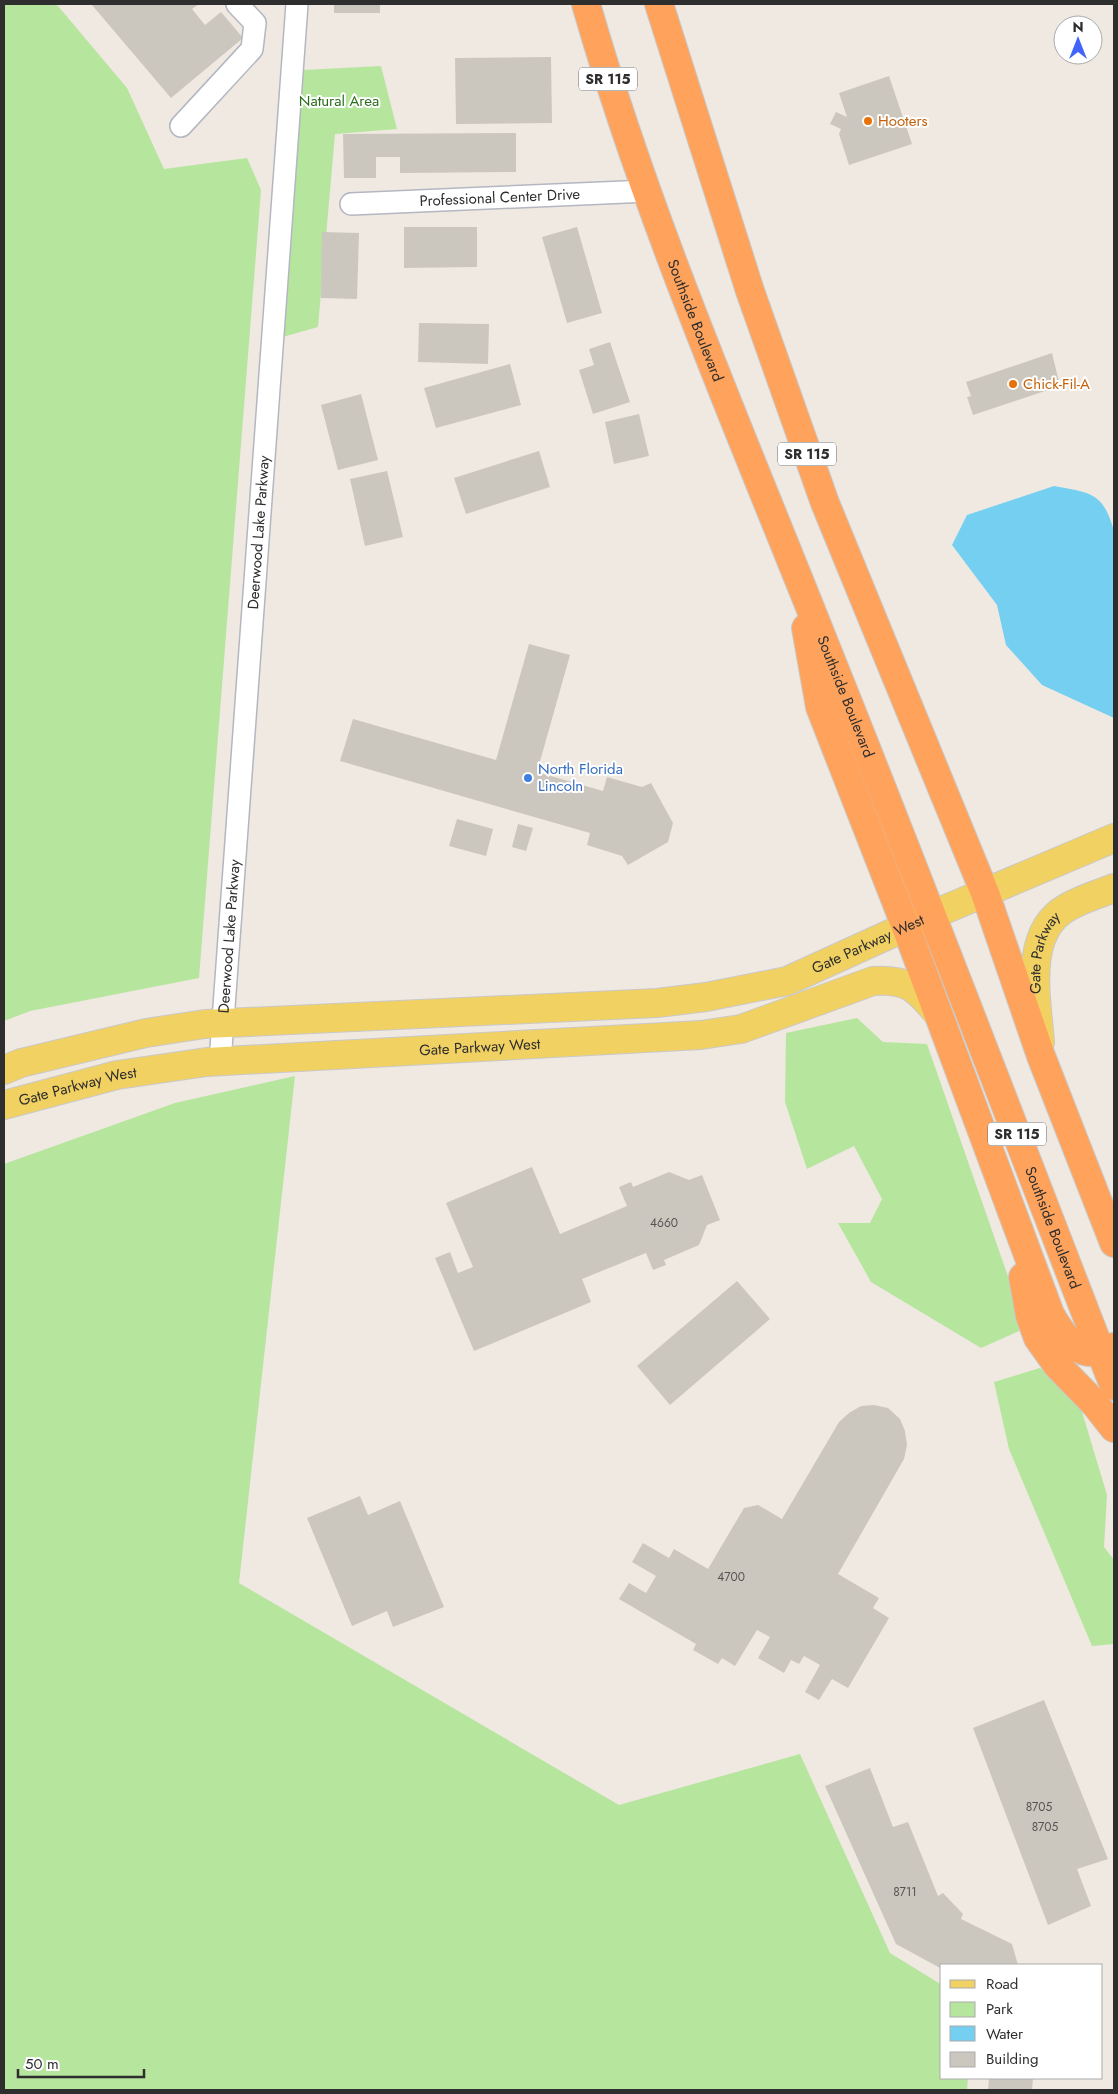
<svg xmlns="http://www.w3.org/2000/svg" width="1118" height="2094" font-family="Jost,sans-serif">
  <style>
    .green { fill: #b6e59e }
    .water { fill: #75cff0 }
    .building { fill: #cbc7bf }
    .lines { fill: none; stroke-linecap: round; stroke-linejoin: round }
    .minor-casing { stroke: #b4b7c1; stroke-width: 24 }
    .major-casing { stroke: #c9c9c9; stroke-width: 30 }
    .highway-casing { stroke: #c9c9c9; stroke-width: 30 }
    .minor { stroke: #fff; stroke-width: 21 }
    .major { stroke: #f2d163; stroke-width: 28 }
    .highway { stroke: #ffa35c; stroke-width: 28 }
    .food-dot { fill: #e8710a; stroke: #fff; stroke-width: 2 }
    .shop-dot { fill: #3f7fe0; stroke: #fff; stroke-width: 2 }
    .labels { text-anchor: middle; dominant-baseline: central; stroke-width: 4; stroke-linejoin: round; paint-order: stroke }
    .number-label { font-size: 12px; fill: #555452 }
    .shield { fill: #fff; stroke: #6d6d6d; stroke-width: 1 }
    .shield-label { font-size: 14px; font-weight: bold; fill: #2e2e2e }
    .park-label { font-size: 15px; fill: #2c6e1b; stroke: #fff }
    .food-label { font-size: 15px; fill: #c56008; stroke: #fff; text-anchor: start }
    .street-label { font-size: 15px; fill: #2e2e2e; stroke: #fff }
    .shop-label { font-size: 15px; fill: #366cbe; stroke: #fff; text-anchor: start }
  </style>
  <rect width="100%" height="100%" fill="#efe9e1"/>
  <!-- green -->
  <g class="green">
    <polygon points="4,4 55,4 58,6 127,88 164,169 247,158 261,190 199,978 30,1011 4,1021"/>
    <polygon points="381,66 397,129 335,134 318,327 279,338 294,145 303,70"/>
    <polygon points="857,1018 883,1042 927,1044 1026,1328 981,1348 871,1282 838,1223 870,1223 882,1199 854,1146 807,1169 785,1102 786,1033"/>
    <polygon points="295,1076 239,1583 619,1805 800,1754 890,1953 942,1985 942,2078 968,2078 967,2090 4,2090 4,1164 175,1103"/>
    <polygon points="1040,1368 1077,1395 1107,1495 1104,1547 1114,1560 1114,1644 1092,1646 1009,1449 994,1382"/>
  </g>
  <!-- water -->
  <path class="water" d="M1054 486C1091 493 1103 492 1114 531V718L1042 685 1006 645 997 605 952 545 967 515Z"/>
  <!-- building -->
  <g class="building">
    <polygon points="94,4 199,4 192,9 205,25 221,12 243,38 171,98 92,5"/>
    <rect x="334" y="4" width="46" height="9"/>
    <polygon points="551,57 552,123 456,124 455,58"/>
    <polygon points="889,76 912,144 849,165 839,134 841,129 830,124 836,112 847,117 839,93"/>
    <polygon points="516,133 516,172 400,173 400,157 376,157 376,178 344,178 343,134"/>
    <polygon points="404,227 477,227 477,267 404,268"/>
    <polygon points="577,227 602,313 567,323 542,237"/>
    <polygon points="322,232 359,233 357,299 321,298"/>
    <polygon points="419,323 489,324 488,364 418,362"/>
    <polygon points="610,342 630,402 593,414 579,370 594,365 589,349"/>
    <polygon points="1052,353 1060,386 973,415 967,397 971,396 966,382"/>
    <polygon points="510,364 521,405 436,428 424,388"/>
    <polygon points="361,394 378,460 338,470 321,405"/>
    <polygon points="639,414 649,456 614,464 605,422"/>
    <polygon points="539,451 550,487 466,514 454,478"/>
    <polygon points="387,471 403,537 365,546 350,479"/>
    <polygon points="529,644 570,655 537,772 603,791 607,777 642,787 651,783 673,823 668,842 628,865 622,856 587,845 590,833 340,761 353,719 496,760"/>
    <polygon points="457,819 493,829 486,856 449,846"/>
    <polygon points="518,824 533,828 526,851 512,847"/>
    <polygon points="532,1167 560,1234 627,1206 619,1187 631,1182 633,1187 669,1172 689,1180 702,1175 720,1220 707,1225 699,1245 664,1260 666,1265 653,1270 646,1253 582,1279 591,1302 474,1351 435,1258 450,1252 458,1273 473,1267 446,1203"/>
    <polygon points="737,1281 770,1319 670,1405 637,1366"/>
    <polygon points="874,1405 888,1408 900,1419 905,1431 907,1445 904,1459 838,1574 879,1598 873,1608 889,1618 848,1688 832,1679 819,1700 805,1692 820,1665 804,1656 799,1664 791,1660 784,1673 758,1658 770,1637 757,1630 735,1666 722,1658 718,1664 693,1650 696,1644 619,1599 629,1583 646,1593 656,1576 632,1562 643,1543 669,1558 674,1549 708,1569 744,1508 758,1505 782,1519 839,1422 849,1413 861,1406"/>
    <polygon points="360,1496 368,1515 400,1501 444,1607 393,1627 387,1611 352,1626 307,1518"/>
    <polygon points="1044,1700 1108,1859 1077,1869 1091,1906 1048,1925 973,1728"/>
    <polygon points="870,1768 893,1827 908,1822 938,1896 943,1893 963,1914 961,1919 1012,1944 1018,1965 942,1965 942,1969 896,1944 825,1786"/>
    <polygon points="989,2078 1033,2078 1032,2090 988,2090"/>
  </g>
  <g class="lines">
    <!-- minor casing -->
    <g class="minor-casing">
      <g id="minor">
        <polyline points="181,126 252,49 255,23 237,4"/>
        <path id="s1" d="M351 204 648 191"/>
        <path id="s2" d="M220 1062 297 4"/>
      </g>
    </g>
    <!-- major casing -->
    <g class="major-casing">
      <g id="major">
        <path id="s3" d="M1040 1042C1037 1000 1022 932 1068 907 1082 899 1099 894 1114 888"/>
        <path id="s4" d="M4 1070 21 1063 146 1033 205 1024 657 1003 706 997 787 981 932 915 1114 838"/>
        <path id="s5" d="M4 1105 117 1075 207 1062 701 1035 741 1029 873 981C910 979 917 989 939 1015"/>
      </g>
    </g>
    <!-- highway casing -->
    <g class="highway-casing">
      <g id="highway">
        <path id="s6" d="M586 4C649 223 741 433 825 645 924 891 1018 1139 1114 1386"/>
        <polyline points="659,4 750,291 825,503 985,893 1041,1056 1114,1243"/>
        <path d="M806 628 820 707 906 927 1050 1314C1065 1340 1080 1363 1113 1347"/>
        <polyline points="1023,1277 1030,1316 1038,1338 1058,1366 1095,1404 1114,1428"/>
      </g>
    </g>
    <!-- minor -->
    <use href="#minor" class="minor"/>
    <!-- major -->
    <use href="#major" class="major"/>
    <!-- highway -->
    <use href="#highway" class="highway"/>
  </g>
  <!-- markers -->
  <g class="food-dot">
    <circle cx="868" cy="121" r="5"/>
    <circle cx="1013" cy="384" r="5"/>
  </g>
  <circle class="shop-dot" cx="528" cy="778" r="5"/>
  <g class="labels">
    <!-- number labels -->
    <g class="number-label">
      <text x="664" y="1223">4660</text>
      <text x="731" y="1577">4700</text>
      <text x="1039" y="1807">8705</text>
      <text x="1045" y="1827">8705</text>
      <text x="905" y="1892">8711</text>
    </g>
    <!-- shield labels -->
    <g class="shield">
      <rect x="579" y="67.5" width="58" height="23" rx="4"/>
      <rect x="778" y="442.5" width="58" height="23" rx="4"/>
      <rect x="988" y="1122.5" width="58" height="23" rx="4"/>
    </g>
    <g class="shield-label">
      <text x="608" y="79">SR 115</text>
      <text x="807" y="454">SR 115</text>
      <text x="1017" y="1134">SR 115</text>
    </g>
    <!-- park labels -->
    <g class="park-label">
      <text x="339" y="101">Natural Area</text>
    </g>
    <!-- food labels -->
    <g class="food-label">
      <text x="878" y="121">Hooters</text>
      <text x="1023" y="384">Chick-Fil-A</text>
    </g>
    <!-- street labels -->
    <g class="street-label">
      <text stroke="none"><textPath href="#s1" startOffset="149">Professional Center Drive</textPath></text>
      <text stroke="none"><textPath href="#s6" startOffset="335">Southside Boulevard</textPath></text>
      <text stroke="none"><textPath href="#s2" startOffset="531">Deerwood Lake Parkway</textPath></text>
      <text stroke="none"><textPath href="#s6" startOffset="740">Southside Boulevard</textPath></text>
      <text stroke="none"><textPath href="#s2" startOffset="126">Deerwood Lake Parkway</textPath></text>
      <text stroke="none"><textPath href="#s4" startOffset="880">Gate Parkway West</textPath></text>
      <text stroke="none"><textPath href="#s3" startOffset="91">Gate Parkway</textPath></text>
      <text stroke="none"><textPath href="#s5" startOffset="481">Gate Parkway West</textPath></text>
      <text stroke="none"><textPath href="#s5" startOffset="76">Gate Parkway West</textPath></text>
      <text stroke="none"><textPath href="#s6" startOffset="1310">Southside Boulevard</textPath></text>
    </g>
    <!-- shop labels -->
    <g class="shop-label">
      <text x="538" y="769">North Florida<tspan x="538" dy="17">Lincoln</tspan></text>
    </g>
  </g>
  <!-- border -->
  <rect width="1118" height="2094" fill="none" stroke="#2e2e2e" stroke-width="10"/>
  <!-- legend -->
  <rect x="940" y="1964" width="162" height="115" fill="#ffffff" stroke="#ababab"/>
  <rect x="950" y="1980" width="25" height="8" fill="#f2d163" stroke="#ababab"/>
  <text x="986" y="1989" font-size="15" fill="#2e2e2e">Road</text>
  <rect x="950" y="2002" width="25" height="15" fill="#b6e59e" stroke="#ababab"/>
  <text x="986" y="2014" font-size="15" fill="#2e2e2e">Park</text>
  <rect x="950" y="2026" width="25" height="15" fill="#75cff0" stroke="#ababab"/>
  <text x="986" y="2039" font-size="15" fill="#2e2e2e">Water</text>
  <rect x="950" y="2052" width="25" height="15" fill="#cbc7bf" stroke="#ababab"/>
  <text x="986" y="2064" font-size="15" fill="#2e2e2e">Building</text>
  <!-- north arrow -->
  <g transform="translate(1078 40)"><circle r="24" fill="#ffffff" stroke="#ababab"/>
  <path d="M0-4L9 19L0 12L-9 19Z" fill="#4264fb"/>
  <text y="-8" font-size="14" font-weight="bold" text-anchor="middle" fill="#2e2e2e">N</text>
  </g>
  <!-- scale -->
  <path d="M18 2069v8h126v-8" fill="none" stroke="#2e2e2e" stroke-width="2.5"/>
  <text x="25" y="2069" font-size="15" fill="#2e2e2e" stroke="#ffffff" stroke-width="4" paint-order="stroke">50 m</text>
</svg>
